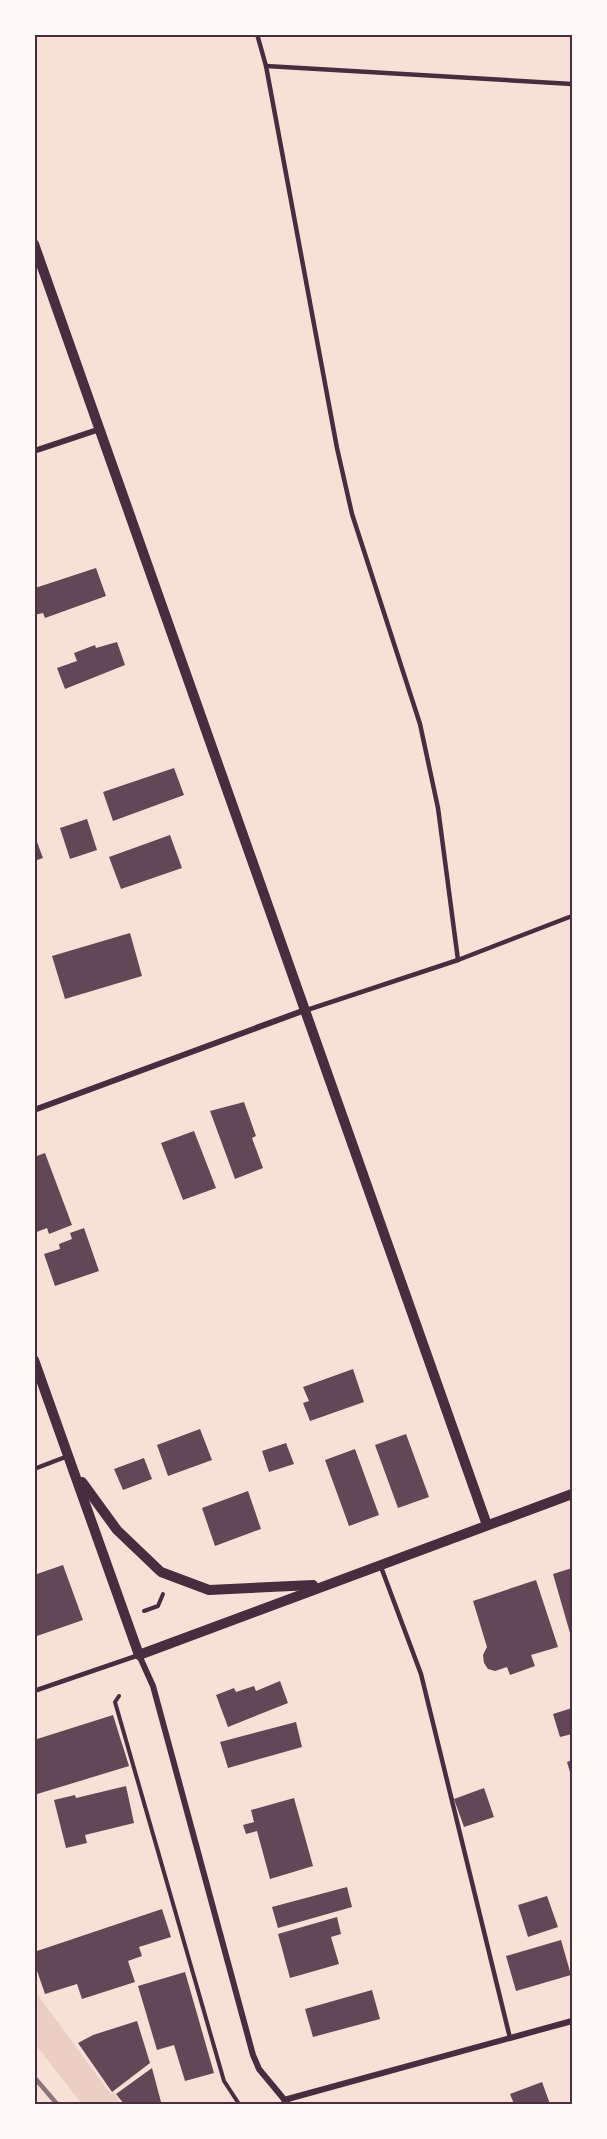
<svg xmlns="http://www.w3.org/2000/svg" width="607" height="2139" font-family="'Titillium Web',sans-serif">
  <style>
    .green { fill: #ebcfc5 }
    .building { fill: #644757 }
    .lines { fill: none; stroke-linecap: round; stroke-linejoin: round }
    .path { stroke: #4a2c40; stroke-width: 4 }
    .service { stroke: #4a2c40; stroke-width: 4.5 }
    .minor { stroke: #4a2c40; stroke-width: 6 }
    .tertiary { stroke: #4a2c40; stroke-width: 10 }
    .rail { stroke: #8f747c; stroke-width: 4.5 }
    .neatline { fill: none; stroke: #4a2c40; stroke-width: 2 }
  </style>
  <rect width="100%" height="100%" fill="#f7e1d7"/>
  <!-- green -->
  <polygon class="green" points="34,1990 111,2094 114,2093 121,2104 82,2104 35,2044"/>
  <!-- building -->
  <g class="building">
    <polygon points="96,568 106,596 45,618 43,613 34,615 35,588"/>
    <polygon points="117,642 125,665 65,689 57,668 77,661 74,653 95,645 96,648"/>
    <polygon points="174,768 184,795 113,821 103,792"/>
    <polygon points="87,819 97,850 70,859 60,828"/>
    <polygon points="34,834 43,858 34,861"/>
    <polygon points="170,835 182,868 121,889 109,857"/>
    <polygon points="130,933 142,976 65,999 52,956"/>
    <polygon points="244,1102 256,1136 252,1138 263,1168 235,1179 210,1111"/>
    <polygon points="194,1131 216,1188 183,1200 161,1143"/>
    <polygon points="45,1153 72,1225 49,1234 47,1228 34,1233 34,1157"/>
    <polygon points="84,1228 99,1271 55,1286 44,1254 60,1249 59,1244 72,1239 70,1233"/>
    <polygon points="353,1369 364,1402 310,1421 303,1403 309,1401 303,1387"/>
    <polygon points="200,1429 212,1460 168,1476 157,1445"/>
    <polygon points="406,1434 429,1497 398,1508 375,1445"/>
    <polygon points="286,1443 294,1464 269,1472 262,1451"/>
    <polygon points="355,1449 379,1515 349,1526 325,1460"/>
    <polygon points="144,1458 152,1479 123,1490 114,1469"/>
    <polygon points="248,1491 261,1529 215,1546 202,1508"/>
    <polygon points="63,1565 83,1620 34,1637 34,1575"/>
    <polygon points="572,1568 572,1640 553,1574"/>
    <polygon points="536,1580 558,1647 531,1655 535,1666 510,1675 507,1667 495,1671 488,1669 484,1663 483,1655 487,1647 473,1601"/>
    <polygon points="280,1681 288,1703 228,1727 216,1695 234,1688 236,1692 254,1686 256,1691"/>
    <polygon points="572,1708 572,1734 560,1737 553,1714"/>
    <polygon points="113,1715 129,1766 34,1795 34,1740"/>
    <polygon points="296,1722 302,1747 228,1768 220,1742"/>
    <polygon points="572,1760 572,1779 567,1762"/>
    <polygon points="126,1786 134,1823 85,1835 87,1843 66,1848 54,1800 75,1795 76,1798"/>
    <polygon points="484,1788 494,1817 464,1827 454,1799"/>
    <polygon points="294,1798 313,1866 270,1879 257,1831 246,1834 243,1825 254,1822 251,1810"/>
    <polygon points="347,1887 352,1907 278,1928 272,1907"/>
    <polygon points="547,1896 558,1927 528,1937 518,1905"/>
    <polygon points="162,1909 171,1937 139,1947 142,1956 128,1961 135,1982 82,1999 77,1984 45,1994 34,1962 34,1952"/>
    <polygon points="337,1917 341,1934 331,1937 339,1964 290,1978 278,1934"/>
    <polygon points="561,1940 571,1975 516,1991 506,1956"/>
    <polygon points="185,1972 214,2073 185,2081 174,2045 157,2050 138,1986"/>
    <polygon points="372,1990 380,2019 313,2037 305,2009"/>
    <polygon points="137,2021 150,2063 112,2092 78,2043 93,2035"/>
    <polygon points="152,2068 161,2102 157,2104 124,2104 116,2094"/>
    <polygon points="542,2082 550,2104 514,2104 510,2094"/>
  </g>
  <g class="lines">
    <!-- path -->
    <g class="path">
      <polyline points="144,1611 158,1606 163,1594"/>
      <polyline points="119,1696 115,1702 224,2081 239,2104"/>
    </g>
    <!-- service -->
    <g class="service">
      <polyline points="257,34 266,66 337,448 352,514 420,724 438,808 458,960"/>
      <polyline points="266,66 572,84"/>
      <polyline points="307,1010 458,960 572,916"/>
      <polyline points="34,1469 68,1456"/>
      <polyline points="381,1567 421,1674 510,2038"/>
      <polyline points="34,1691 139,1655"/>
    </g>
    <!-- minor -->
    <g class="minor">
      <polyline points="34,451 100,429"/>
      <polyline points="34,1110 305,1010"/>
      <polyline points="139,1655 153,1686 253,2055 259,2069 288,2104"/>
      <polyline points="284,2100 572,2021"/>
    </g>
    <!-- tertiary -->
    <g class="tertiary">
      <polyline points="34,244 487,1525"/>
      <polyline points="34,1360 139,1655 572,1494"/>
      <polyline points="82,1482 117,1530 161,1572 209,1590 313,1585"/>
    </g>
    <!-- rail -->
    <polyline class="rail" points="34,2077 57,2104"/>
  </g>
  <!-- border -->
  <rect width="607" height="2139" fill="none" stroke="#fffaf5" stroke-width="72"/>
  <rect x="36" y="36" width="535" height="2067" class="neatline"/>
</svg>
